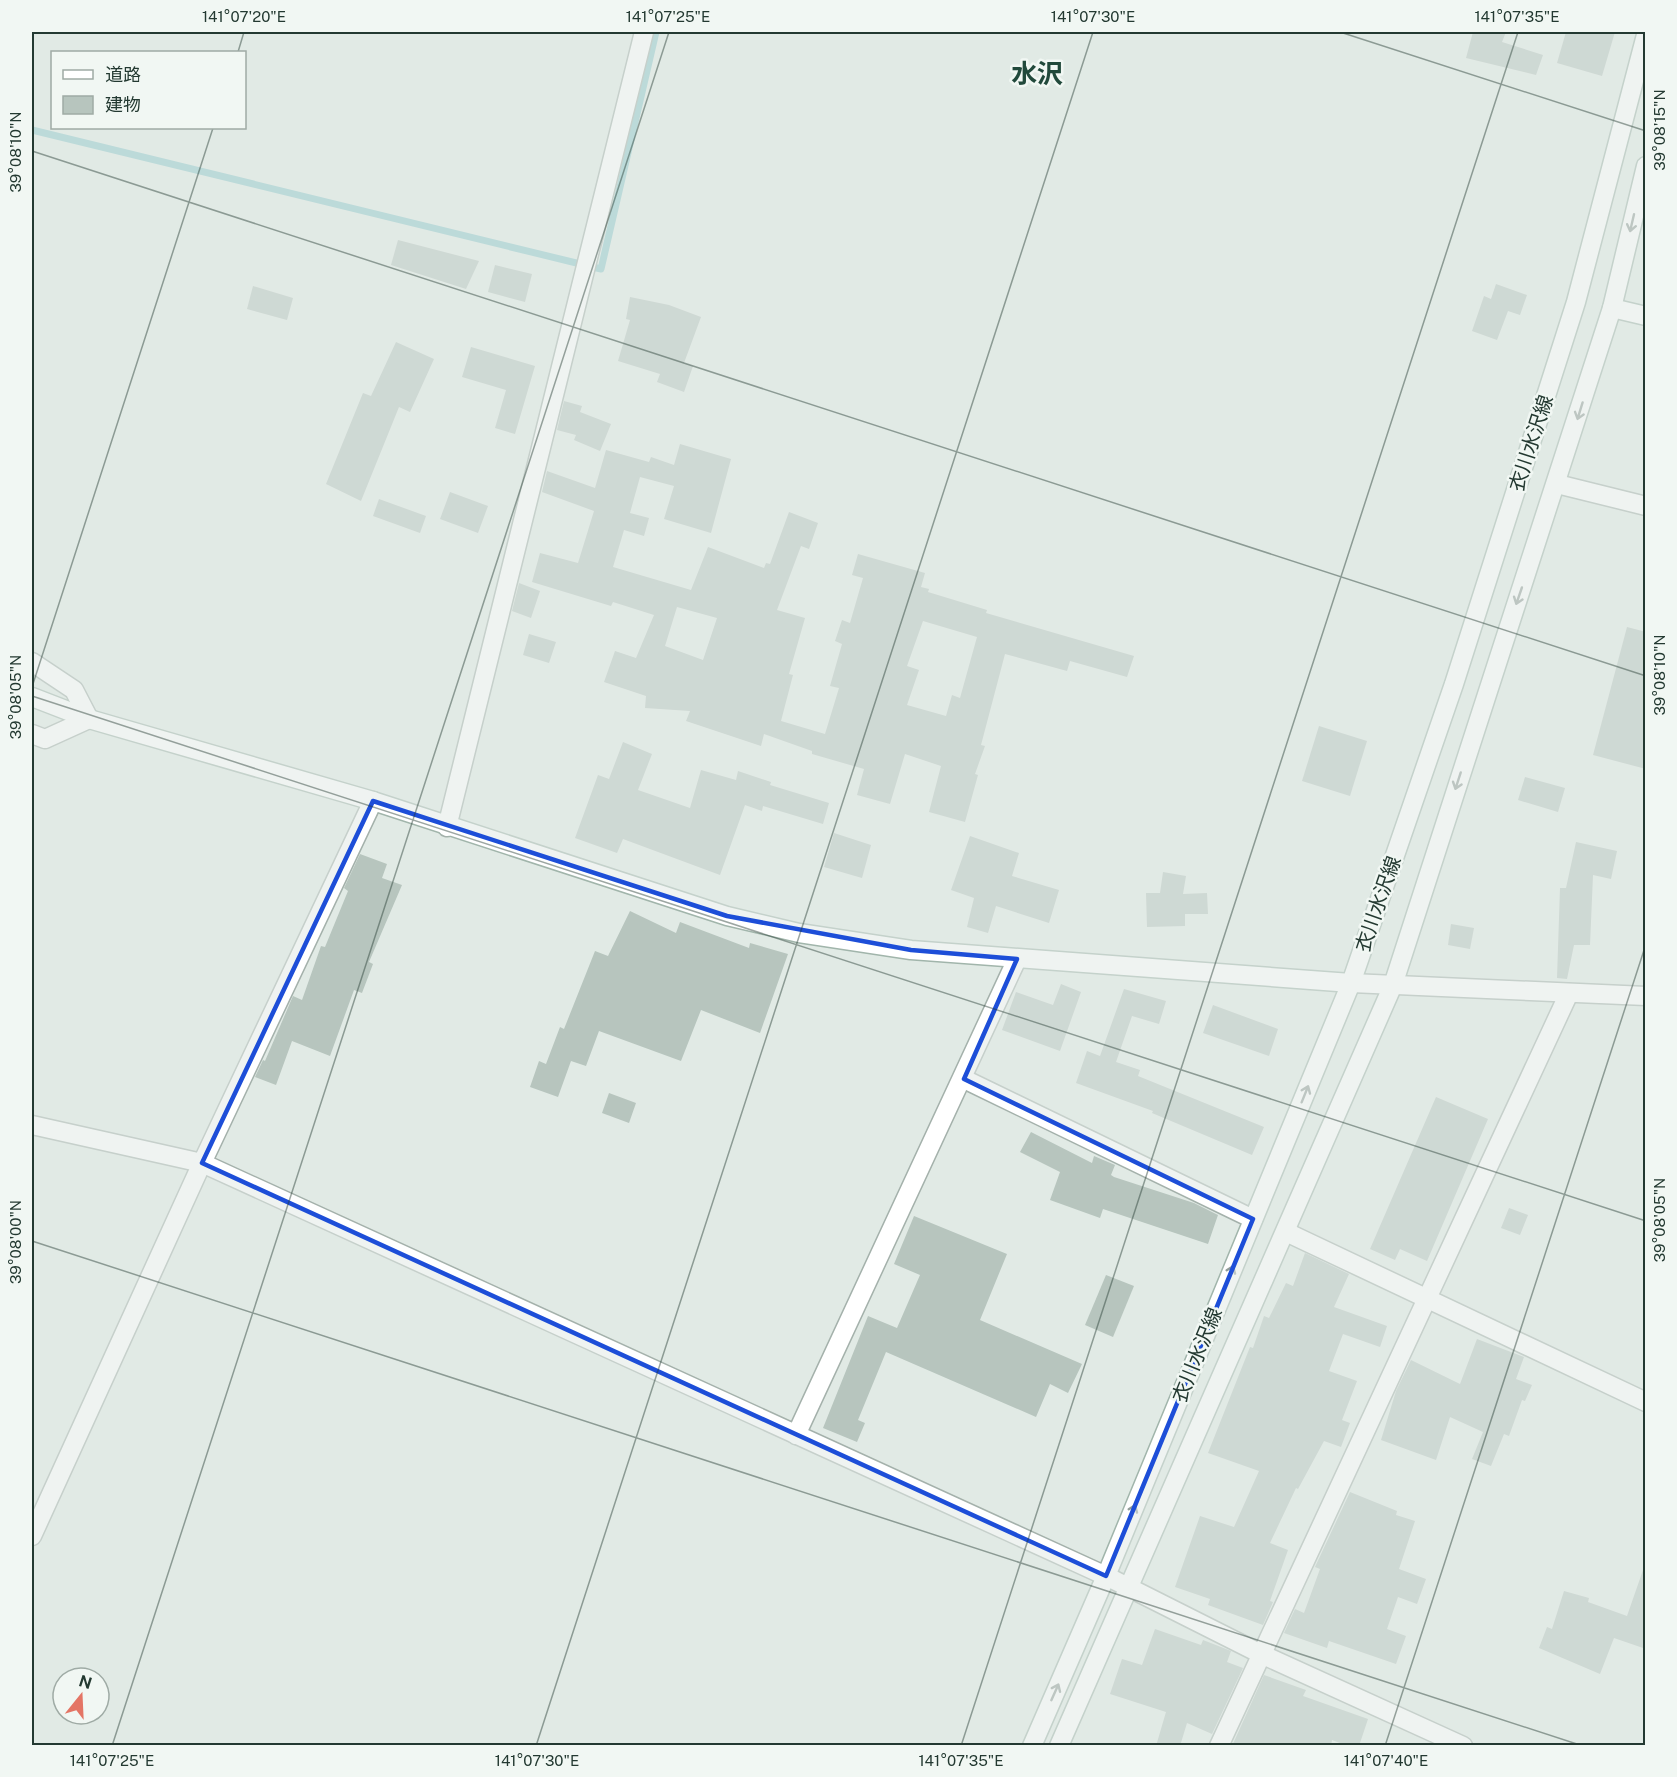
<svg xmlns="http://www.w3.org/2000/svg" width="1677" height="1777" font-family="'Public Sans','Noto Sans JP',sans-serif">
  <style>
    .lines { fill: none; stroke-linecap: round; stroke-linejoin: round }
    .stream { stroke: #8ec8ca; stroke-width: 7 }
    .building { fill: #b7c5be; fill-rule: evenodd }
    .street-casing { stroke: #a4b1ab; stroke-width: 21 }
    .secondary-casing { stroke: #a1b5ab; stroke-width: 21 }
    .street { stroke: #fff; stroke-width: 18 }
    .secondary { stroke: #fff; stroke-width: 18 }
    .oneway { stroke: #919c98 }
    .marked { fill: none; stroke: #1d4ed8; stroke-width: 4.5; stroke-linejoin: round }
    .ticks { fill: none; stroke: #233931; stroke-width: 1.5; stroke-opacity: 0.45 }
    .labels { text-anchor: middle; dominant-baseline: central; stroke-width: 5; stroke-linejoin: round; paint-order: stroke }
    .street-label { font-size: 20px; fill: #233931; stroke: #f1f7f3 }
    .district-label { font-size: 26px; font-weight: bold; fill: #21493b; stroke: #f1f7f3 }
    .neatline { fill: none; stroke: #233931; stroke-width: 2 }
    .ticks-label { font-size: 15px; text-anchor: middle; fill: #233931 }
  </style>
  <rect width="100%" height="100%" fill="#e1eae5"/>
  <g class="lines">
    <!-- stream -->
    <polyline class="stream" points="32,130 601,269 656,32"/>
  </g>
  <!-- building -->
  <g class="building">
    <polygon points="1473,32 1506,32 1502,42 1543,55 1536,75 1466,58"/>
    <polygon points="1566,32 1615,32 1602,76 1557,63"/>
    <polygon points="398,240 479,261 466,289 391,265"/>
    <polygon points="495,265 532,274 525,302 488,292"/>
    <polygon points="1496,284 1527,295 1520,315 1508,311 1497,340 1472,331 1484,296 1491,299"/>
    <polygon points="253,286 293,298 287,320 247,309"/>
    <polygon points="630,297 669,305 701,317 684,363 693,366 684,392 657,382 660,374 618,361 630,320 626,319"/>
    <polygon points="396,342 434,359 410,412 399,407 361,501 326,484 363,393 371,396"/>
    <polygon points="471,347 535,366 515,434 495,428 506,390 462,377"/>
    <polygon points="564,401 582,406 580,412 611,424 600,451 574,440 576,435 557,430"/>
    <path d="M680 444 731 459 711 533 664 519 674 486 640 477 630 513 649 518 644 536 624 530 613 567 691 590 708 547 764 568 766 563 770 564 789 512 818 523 809 549 801 546 777 610 805 618 789 674 793 675 781 721 825 734 839 688 830 686 842 644 835 641 842 620 850 623 863 578 852 575 858 554 925 573 921 587 929 589 928 592 987 610 986 613 1134 656 1127 677 1070 661 1067 671 1005 654 981 745 985 746 975 774 978 775 965 822 929 812 941 766 905 754 890 804 857 795 864 769 812 754V751L764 734 761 746 686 721 690 711 645 708 646 696 604 682 615 651 636 658 654 615 613 602 611 606 532 582 540 553 578 563 594 511 542 492 547 471 595 488 606 450 649 462 651 457 674 465ZM677 607 717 618 703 660 665 646ZM923 621 977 637 960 698 952 695 946 716 907 705 919 670 907 666Z"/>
    <polygon points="450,492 488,506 478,533 440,519"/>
    <polygon points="379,499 426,516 420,533 373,516"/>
    <polygon points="519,583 540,591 531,618 512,611"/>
    <polygon points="1627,627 1646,632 1646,769 1593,755"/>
    <polygon points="529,634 556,642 549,663 523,655"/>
    <polygon points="1319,726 1367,741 1350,796 1302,781"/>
    <polygon points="623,742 652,754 638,790 690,808 701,770 736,780 738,771 771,782 770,785 829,803 823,824 763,806 762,811 745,805 720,875 623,839 617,853 575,838 598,775 609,779"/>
    <polygon points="1525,777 1565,788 1558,812 1518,800"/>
    <polygon points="834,833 871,845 862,878 824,867"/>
    <polygon points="970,836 1019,853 1012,876 1059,890 1049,923 996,906 988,933 967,927 974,898 951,890"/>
    <polygon points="1576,842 1617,851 1611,879 1593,875 1590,945 1574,945 1567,979 1557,978 1560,888 1566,888"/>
    <polygon points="360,854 387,864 382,878 402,885 369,962 373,964 362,993 354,990 330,1056 292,1041 276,1085 255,1077 263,1060 265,1061 293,996 302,1000 321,946 325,947 348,891 344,888"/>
    <polygon points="1163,872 1186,876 1183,894 1207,893 1208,914 1185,914 1185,926 1147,927 1146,893 1160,893"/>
    <polygon points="630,911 676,933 680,922 749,948 750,943 788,954 760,1033 701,1010 681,1061 599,1031 586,1066 571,1061 558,1097 530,1087 539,1061 546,1064 560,1027 564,1029 595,951 608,956"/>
    <polygon points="1451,924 1474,928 1470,949 1448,945"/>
    <polygon points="1061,984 1081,992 1060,1051 1002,1030 1016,992 1053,1005"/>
    <polygon points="1124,989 1166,1001 1159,1024 1132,1016 1116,1062 1140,1070 1138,1076 1264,1127 1252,1155 1152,1113 1153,1111 1076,1083 1087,1051 1100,1056"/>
    <polygon points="1213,1005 1278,1029 1269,1056 1203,1033"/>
    <polygon points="609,1093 636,1103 629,1123 602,1113"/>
    <polygon points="1436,1097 1488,1119 1427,1261 1400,1249 1395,1260 1370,1249"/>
    <polygon points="1031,1132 1092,1163 1094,1156 1115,1165 1111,1175 1114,1177 1194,1203 1218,1215 1208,1244 1103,1209 1100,1218 1050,1200 1060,1172 1020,1152"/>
    <polygon points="1509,1208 1528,1215 1520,1235 1501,1228"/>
    <polygon points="914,1216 1007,1254 980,1320 1082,1364 1068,1393 1050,1384 1036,1417 886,1352 858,1420 865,1423 857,1442 823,1428 868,1316 897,1328 920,1275 894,1264"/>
    <polygon points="1305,1253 1349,1274 1334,1307 1387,1326 1380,1347 1343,1334 1329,1371 1357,1381 1342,1420 1350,1423 1341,1447 1324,1441 1298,1489 1296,1488 1270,1543 1288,1550 1270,1601 1273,1602 1263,1625 1208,1605 1210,1599 1175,1587 1200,1516 1234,1527 1259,1471 1208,1453 1250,1347 1253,1348 1264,1316 1269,1318 1286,1283 1293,1286"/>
    <polygon points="1106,1275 1134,1286 1113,1337 1085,1325"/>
    <polygon points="1477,1339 1524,1357 1516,1379 1532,1385 1525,1401 1522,1400 1509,1436 1504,1434 1491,1466 1472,1459 1483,1432 1450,1417 1436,1460 1381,1440 1396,1391 1411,1360 1460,1384"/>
    <polygon points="1350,1492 1397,1511 1396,1515 1415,1521 1399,1569 1426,1579 1417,1604 1398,1597 1387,1629 1406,1636 1396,1664 1329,1641 1327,1648 1284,1633 1295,1609 1304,1613 1320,1569 1315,1567"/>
    <polygon points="1643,1570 1646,1570 1646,1649 1614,1638 1600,1674 1539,1648 1547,1627 1552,1629 1564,1591 1589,1598 1588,1602 1627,1616"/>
    <polygon points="1155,1629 1201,1645 1203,1640 1221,1647 1231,1651 1227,1662 1243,1668 1212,1734 1187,1723 1180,1746 1156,1746 1166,1712 1110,1694 1122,1659 1142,1665"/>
    <polygon points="1264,1675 1306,1690 1303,1696 1368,1719 1359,1746 1348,1746 1332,1740 1331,1746 1232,1746"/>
  </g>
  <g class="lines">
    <!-- street casing -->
    <g class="street-casing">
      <g id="street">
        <polyline points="1557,484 1646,506"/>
        <polyline points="32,662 74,690 89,719 45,739 32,734"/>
        <polyline points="447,827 644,32"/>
        <polyline points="1351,983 1646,996"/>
        <polyline points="964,1079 1253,1219"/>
        <polyline points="32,1125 202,1163 1106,1576 1261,1654 1463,1746"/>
        <polyline points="1286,1232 1646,1402"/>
        <polyline points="796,1435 1017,959"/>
        <polyline points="32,1536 202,1163 373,801"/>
        <polyline points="1219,1746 1569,993"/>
      </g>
    </g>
    <!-- secondary casing -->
    <g class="secondary-casing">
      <g id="secondary">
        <polyline points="1612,308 1646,316"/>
        <polyline points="32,697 89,719 373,801 727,916 799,933 911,950 1351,983"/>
        <polyline points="1032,1746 1106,1576 1351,983 1454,684 1576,302 1646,35"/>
        <polyline points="1059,1746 1393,985 1612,308 1646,166"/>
      </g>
    </g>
    <!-- street -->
    <use href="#street" class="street"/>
    <!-- secondary -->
    <use href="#secondary" class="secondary"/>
  </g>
  <!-- one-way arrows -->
  <defs><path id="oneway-shaft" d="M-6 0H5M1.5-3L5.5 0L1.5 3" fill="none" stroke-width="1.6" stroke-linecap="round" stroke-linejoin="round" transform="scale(1.5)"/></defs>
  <g class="oneway">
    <use href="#oneway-shaft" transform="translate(1632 223) rotate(103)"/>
    <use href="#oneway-shaft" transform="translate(1580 411) rotate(107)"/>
    <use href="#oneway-shaft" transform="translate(1519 596) rotate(109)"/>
    <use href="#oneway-shaft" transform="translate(1458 781) rotate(108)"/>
    <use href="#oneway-shaft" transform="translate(1305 1094) rotate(-68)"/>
    <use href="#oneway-shaft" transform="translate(1230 1274) rotate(-68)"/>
    <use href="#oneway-shaft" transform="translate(1132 1513) rotate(-68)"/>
    <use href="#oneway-shaft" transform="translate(1055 1692) rotate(-66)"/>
  </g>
  <!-- marked area -->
  <path d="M0 0H1677V1777H0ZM373 801 727 916 911 950 1017 959 964 1079 1253 1219 1106 1576 202 1163Z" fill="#e1eae5" fill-opacity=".55" fill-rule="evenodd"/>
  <path class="marked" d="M373 801 727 916 911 950 1017 959 964 1079 1253 1219 1106 1576 202 1163Z"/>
  <!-- ticks -->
  <path class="ticks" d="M1340 32 1646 131M238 52 244 32M32 151 1646 676M32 687 213 128M32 696 1646 1221M32 1241 1583 1746M112 1746 669 32M536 1746 1093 32M961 1746 1518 32M1385 1746 1646 944"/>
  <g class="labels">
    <!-- street labels -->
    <g class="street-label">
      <text transform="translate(1531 443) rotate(-72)">衣川水沢線</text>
      <text transform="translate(1378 904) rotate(-71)">衣川水沢線</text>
      <text transform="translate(1197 1355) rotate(-68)">衣川水沢線</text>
    </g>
    <!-- district labels -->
    <g class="district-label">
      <text x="1037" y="73">水沢</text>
    </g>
  </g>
  <!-- border -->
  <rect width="1677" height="1777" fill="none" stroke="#f1f7f3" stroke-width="66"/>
  <!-- legend -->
  <rect x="51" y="51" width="195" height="78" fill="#f1f7f3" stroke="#9faba5" stroke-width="1.5"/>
  <rect x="63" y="70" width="30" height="9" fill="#ffffff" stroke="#9faba5" stroke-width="1.5"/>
  <text x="105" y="81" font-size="18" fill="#233931">道路</text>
  <rect x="63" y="96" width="30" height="18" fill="#b7c5be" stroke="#9faba5" stroke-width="1.5"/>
  <text x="105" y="111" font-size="18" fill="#233931">建物</text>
  <!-- north arrow -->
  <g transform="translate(81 1696) rotate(18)"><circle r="28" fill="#f1f7f3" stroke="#9faba5" stroke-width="1.5"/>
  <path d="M0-4.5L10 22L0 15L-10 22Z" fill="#e47565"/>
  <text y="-9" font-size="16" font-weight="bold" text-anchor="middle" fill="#233931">N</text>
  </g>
  <rect x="33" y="33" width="1611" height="1711" class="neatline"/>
  <g class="ticks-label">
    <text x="244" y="22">141°07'20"E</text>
    <text x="668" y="22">141°07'25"E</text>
    <text x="1093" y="22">141°07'30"E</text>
    <text x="1517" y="22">141°07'35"E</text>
    <text transform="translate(1660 130) rotate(-90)" y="5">39°08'15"N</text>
    <text transform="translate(16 152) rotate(-90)" y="5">39°08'10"N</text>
    <text transform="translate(1660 675) rotate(-90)" y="5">39°08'10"N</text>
    <text transform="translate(16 697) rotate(-90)" y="5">39°08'05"N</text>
    <text transform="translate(1660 1220) rotate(-90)" y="5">39°08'05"N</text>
    <text transform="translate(16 1242) rotate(-90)" y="5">39°08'00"N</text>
    <text x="112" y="1766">141°07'25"E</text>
    <text x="537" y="1766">141°07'30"E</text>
    <text x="961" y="1766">141°07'35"E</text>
    <text x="1386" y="1766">141°07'40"E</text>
  </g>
</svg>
